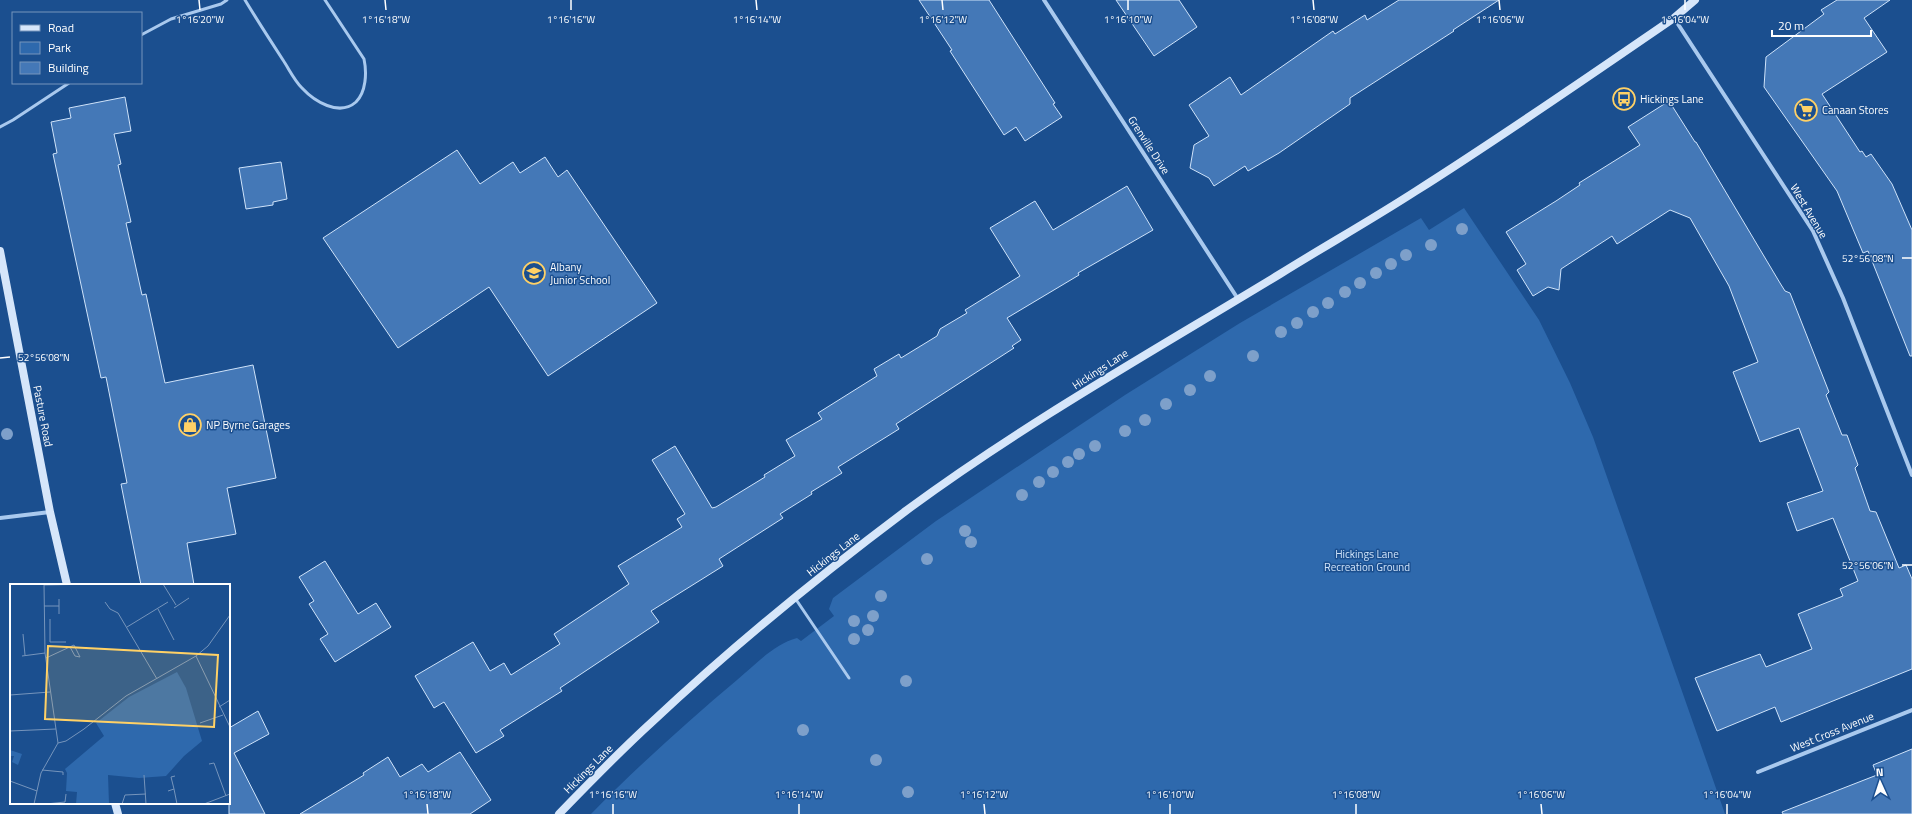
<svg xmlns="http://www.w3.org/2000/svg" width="1912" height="814" font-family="'Titillium Web',sans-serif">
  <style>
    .green { fill: #2e69ad }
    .building { fill: #4478b7; stroke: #cfe3fa }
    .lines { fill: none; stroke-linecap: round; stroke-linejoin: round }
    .lane { stroke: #a9c9ee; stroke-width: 3 }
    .street { stroke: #a9c9ee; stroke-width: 4 }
    .secondary { stroke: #d6e6fa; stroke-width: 8 }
    .tree { fill: #7ea0ca }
    .ticks { fill: none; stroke: #fff; stroke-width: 1.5 }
    .labels { text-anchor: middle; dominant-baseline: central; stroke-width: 3; stroke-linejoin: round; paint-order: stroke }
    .poi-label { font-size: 11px; fill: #fff; stroke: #1b4f8f; text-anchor: start }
    .street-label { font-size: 11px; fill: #fff; stroke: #1b4f8f }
    .park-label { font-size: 11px; fill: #cfe3fa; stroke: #1b4f8f }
    .inset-road { fill: none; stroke: #7695bc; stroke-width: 1 }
    .view { fill: #ffd166; fill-opacity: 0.15; stroke: #ffd166; stroke-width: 2 }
    .inset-edge { fill: none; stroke: #fff; stroke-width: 2 }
    .ticks-label { font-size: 10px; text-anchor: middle; fill: #fff; stroke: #1b4f8f; stroke-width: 3; stroke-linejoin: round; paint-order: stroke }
  </style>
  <rect width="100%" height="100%" fill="#1b4f8f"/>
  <!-- green -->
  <path class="green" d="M1464 208 1539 320 1570 383 1593 437 1725 814H591C637 767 687 722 737 680 755 665 774 644 797 638L801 641 834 616 829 609 833 598 936 521 1125 395 1240 323 1421 218 1429 230Z"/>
  <!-- building -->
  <g class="building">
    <polygon points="919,0 989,0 1055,103 1053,104 1062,117 1025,141 1016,127 1004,135 950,51 952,50"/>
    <polygon points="1116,0 1179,0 1197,27 1154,56"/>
    <polygon points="1399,0 1499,0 1453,30 1454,31 1350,98 1350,104 1279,153 1248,171 1245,166 1214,186 1209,178 1190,168 1194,145 1209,136 1189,105 1230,77 1241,95 1333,31 1335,34 1365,15 1367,20"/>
    <polygon points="1837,0 1890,0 1864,18 1887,52 1822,94 1860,152 1862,151 1866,157 1871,154 1892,184 1912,230 1912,356 1910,356 1868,251 1863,253 1837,191 1764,87 1766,57 1824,14 1821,10"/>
    <polygon points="125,97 131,131 114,134 121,164 118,165 131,222 126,223 142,295 146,294 165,383 253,365 276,478 227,488 236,534 187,543 194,585 141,585 121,484 127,483 106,377 101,378 53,154 57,153 51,122 71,118 69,108"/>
    <polygon points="1669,101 1695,142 1696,142 1780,283 1785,291 1790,293 1829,392 1826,395 1842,435 1847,435 1858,465 1855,468 1870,511 1876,512 1899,568 1906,565 1912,579 1912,669 1781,722 1775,707 1717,731 1695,678 1760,654 1766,667 1812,649 1798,614 1843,596 1840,589 1858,581 1833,518 1797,531 1787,503 1823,491 1799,428 1760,442 1733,372 1758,362 1729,286 1690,218 1670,210 1617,244 1612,236 1561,269 1559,290 1548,287 1533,296 1517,270 1526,264 1506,232 1556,201 1580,185 1579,183 1640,145 1628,127"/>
    <polygon points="457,150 480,184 513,162 520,173 545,157 558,177 567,170 657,303 548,376 489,287 398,348 323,238"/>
    <polygon points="281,162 287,199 273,202 273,205 246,209 239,168"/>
    <polygon points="1127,186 1153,230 1078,273 1079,275 1007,318 1021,340 1012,346 1014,348 896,424 899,429 838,467 842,473 811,492 812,494 780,514 783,518 719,559 723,566 651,611 659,622 560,688 562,691 500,730 504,736 476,753 444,702 434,708 415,676 473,642 490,671 504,663 511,675 560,644 554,634 629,584 618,566 682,527 677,519 685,514 652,460 675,446 712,508 716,507 765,477 764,475 795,456 786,440 822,419 818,413 877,376 874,369 899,354 901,358 937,336 940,329 967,313 965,310 1020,276 990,228 1035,201 1053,230"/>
    <polygon points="325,561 358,614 376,603 391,627 335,662 320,639 328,634 309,604 314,601 299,577"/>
    <polygon points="258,711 269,734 234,753 265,814 229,814 229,728"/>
    <polygon points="1912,749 1912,814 1783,814 1782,812 1877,775 1873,765"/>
    <polygon points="460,752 491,800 470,814 300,814 364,775 363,773 388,757 400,777 422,764 428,772"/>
  </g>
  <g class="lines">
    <!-- lane -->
    <g class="lane">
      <path d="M245 0C257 20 270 40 283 60 289 69 294 80 302 88 314 101 339 117 356 102 366 92 367 73 364 59L325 0"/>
      <polyline points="141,35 171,19 221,4 227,0"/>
      <polyline points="0,127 13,120 69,83"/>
      <polyline points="795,598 849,678"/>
    </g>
    <!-- street -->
    <g class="street">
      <polyline points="1044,0 1238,299"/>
      <polyline points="1674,18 1813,231 1843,298 1912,475"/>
      <polyline points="0,518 50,512"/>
      <polyline points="1758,772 1912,710"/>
    </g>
    <!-- secondary -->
    <g class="secondary">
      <polyline points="0,251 50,512 67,585"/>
      <polyline points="115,803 118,814"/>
      <path d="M559 814C589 783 620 751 652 722 732 647 819 576 907 510 1025 423 1155 350 1280 274 1325 246 1371 220 1416 191 1503 136 1588 77 1674 18L1695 0"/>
    </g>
  </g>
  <!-- trees -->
  <g class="tree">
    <circle cx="1462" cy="229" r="6"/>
    <circle cx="1431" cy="245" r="6"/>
    <circle cx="1406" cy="255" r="6"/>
    <circle cx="1391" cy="264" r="6"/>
    <circle cx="1376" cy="273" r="6"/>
    <circle cx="1360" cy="283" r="6"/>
    <circle cx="1345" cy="292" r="6"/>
    <circle cx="1328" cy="303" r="6"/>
    <circle cx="1313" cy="312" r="6"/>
    <circle cx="1297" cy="323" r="6"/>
    <circle cx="1281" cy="332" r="6"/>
    <circle cx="1253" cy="356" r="6"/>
    <circle cx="1210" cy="376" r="6"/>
    <circle cx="1190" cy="390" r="6"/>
    <circle cx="1166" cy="404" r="6"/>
    <circle cx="1145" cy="420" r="6"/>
    <circle cx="1125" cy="431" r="6"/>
    <circle cx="7" cy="434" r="6"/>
    <circle cx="1095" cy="446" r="6"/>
    <circle cx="1079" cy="454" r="6"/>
    <circle cx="1068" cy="462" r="6"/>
    <circle cx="1053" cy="472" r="6"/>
    <circle cx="1039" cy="482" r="6"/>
    <circle cx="1022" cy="495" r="6"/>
    <circle cx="965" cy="531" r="6"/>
    <circle cx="971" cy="542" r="6"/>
    <circle cx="927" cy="559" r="6"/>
    <circle cx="881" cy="596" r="6"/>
    <circle cx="873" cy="616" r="6"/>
    <circle cx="854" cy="621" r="6"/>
    <circle cx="868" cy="630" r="6"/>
    <circle cx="854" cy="639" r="6"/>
    <circle cx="906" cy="681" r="6"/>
    <circle cx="803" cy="730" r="6"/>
    <circle cx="876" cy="760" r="6"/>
    <circle cx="908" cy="792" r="6"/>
  </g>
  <!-- ticks -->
  <path class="ticks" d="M199 0 200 10M385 0 386 10M571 0V10M756 0 757 10M942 0 943 10M1128 0V10M1313 0 1314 10M1499 0 1500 10M1685 0V10M1902 258H1912M0 358 10 357M1902 565H1912M427 804 428 814M613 804V814M799 804V814M984 804 985 814M1170 804V814M1356 804V814M1541 804 1542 814M1727 804V814"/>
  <!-- icons -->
  <defs>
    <g id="bus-ring" transform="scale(1.15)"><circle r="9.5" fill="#1b4f8f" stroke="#ffd166" stroke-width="1.5"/><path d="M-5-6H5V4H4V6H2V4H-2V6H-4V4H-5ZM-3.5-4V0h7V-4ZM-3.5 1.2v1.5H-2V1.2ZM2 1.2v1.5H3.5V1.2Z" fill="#ffd166"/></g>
    <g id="supermarket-ring" transform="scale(1.15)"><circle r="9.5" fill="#1b4f8f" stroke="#ffd166" stroke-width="1.5"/><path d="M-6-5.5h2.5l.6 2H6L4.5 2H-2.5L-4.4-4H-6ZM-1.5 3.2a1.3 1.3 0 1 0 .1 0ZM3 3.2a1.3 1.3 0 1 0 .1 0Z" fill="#ffd166"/></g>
    <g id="school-ring" transform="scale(1.15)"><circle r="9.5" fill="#1b4f8f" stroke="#ffd166" stroke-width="1.5"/><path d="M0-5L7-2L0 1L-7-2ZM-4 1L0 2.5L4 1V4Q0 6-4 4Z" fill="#ffd166"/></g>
    <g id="shop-ring" transform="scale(1.15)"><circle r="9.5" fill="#1b4f8f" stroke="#ffd166" stroke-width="1.5"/><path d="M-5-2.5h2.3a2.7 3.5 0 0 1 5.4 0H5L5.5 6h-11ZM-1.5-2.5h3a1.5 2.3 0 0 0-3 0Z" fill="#ffd166"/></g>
  </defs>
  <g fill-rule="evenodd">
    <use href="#bus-ring" x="1624" y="99"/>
    <use href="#supermarket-ring" x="1806" y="110"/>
    <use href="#school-ring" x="534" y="273"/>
    <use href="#shop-ring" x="190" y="425"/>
  </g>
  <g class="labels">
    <!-- poi labels -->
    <g class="poi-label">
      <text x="1640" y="99">Hickings Lane</text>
      <text x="1822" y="110">Canaan Stores</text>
      <text x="550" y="267">Albany<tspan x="550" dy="13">Junior School</tspan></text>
      <text x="206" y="425">NP Byrne Garages</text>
    </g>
    <!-- street labels -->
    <g class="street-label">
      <text transform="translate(1149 145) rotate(57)">Grenville Drive</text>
      <text transform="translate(1809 211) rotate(59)">West Avenue</text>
      <text transform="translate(1100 369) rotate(-33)">Hickings Lane</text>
      <text transform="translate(43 416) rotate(79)">Pasture Road</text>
      <text transform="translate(833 554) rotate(-38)">Hickings Lane</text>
      <text transform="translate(1832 732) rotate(-22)">West Cross Avenue</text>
      <text transform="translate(588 769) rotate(-45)">Hickings Lane</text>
    </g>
    <!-- park labels -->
    <g class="park-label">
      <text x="1367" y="554">Hickings Lane<tspan x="1367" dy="13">Recreation Ground</tspan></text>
    </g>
  </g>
  <!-- overview -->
  <g transform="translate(10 584)">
    <rect width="220" height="220" fill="#1b4f8f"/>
    <path d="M167 88 176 104 192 157 174 172 156 192 129 194 98 191 99 220H66L67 208 56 207 57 189 55 185 94 152 86 139 119 113ZM0 166 12 170 8 181 2 178 4 172H1Z" fill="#2e69ad"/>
    <path class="inset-road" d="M153 0 166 21M34 1 85 0M95 18 100 25 108 29 147 95M34 22H49M164 24 179 14M148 25 164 56M49 30V15M40 35V58H56M117 43 158 18M13 50 15 71M12 72 35 69M186 72 220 143M36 74 64 61 70 73 65 72 60 63M0 111 40 108M209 123 220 116M190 139 213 131M0 147 46 145M48 159 56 157 74 145 116 112 186 72 198 62 220 31M199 180 204 179 216 212M32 186 53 188V191M134 191 136 220M0 197 27 207M164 205 161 193 165 192M158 207 164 205 167 220M24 220 31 189 48 159 35 69 34 0M36 220 55 218 56 210M112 220 115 211 136 210M194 220 220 210"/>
    <path class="view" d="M38 62 208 71 204 143 35 135Z"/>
    <rect width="220" height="220" class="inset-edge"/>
  </g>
  <g class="ticks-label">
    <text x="571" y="23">1°16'16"W</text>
    <text x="1500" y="23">1°16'06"W</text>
    <text x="200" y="23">1°16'20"W</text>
    <text x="386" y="23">1°16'18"W</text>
    <text x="757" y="23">1°16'14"W</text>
    <text x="943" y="23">1°16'12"W</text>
    <text x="1128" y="23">1°16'10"W</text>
    <text x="1314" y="23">1°16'08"W</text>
    <text x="1685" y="23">1°16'04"W</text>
    <text x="1868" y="262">52°56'08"N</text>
    <text x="44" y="361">52°56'08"N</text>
    <text x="1868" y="569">52°56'06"N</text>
    <text x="427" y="798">1°16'18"W</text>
    <text x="613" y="798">1°16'16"W</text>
    <text x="799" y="798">1°16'14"W</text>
    <text x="984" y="798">1°16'12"W</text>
    <text x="1170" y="798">1°16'10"W</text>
    <text x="1356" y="798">1°16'08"W</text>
    <text x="1541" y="798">1°16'06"W</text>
    <text x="1727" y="798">1°16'04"W</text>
  </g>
  <!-- legend -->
  <rect x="12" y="12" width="130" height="72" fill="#1b4f8f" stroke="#7695bc"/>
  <rect x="20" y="25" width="20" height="6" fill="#d6e6fa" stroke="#7695bc"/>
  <text x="48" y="32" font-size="12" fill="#ffffff">Road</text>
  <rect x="20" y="42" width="20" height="12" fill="#2e69ad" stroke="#7695bc"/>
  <text x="48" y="52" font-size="12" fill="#ffffff">Park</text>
  <rect x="20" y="62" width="20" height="12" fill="#4478b7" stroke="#7695bc"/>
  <text x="48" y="72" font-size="12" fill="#ffffff">Building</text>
  <!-- north arrow -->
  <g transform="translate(1880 782) rotate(357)" stroke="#1b4f8f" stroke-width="3" paint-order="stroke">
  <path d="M0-3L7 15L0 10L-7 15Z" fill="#ffffff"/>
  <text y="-6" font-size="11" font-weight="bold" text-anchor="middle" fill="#ffffff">N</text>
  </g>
  <!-- scale -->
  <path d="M1772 30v6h99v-6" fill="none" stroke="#ffffff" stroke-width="2"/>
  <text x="1778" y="30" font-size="12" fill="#ffffff" stroke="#1b4f8f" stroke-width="3" paint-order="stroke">20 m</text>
</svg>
